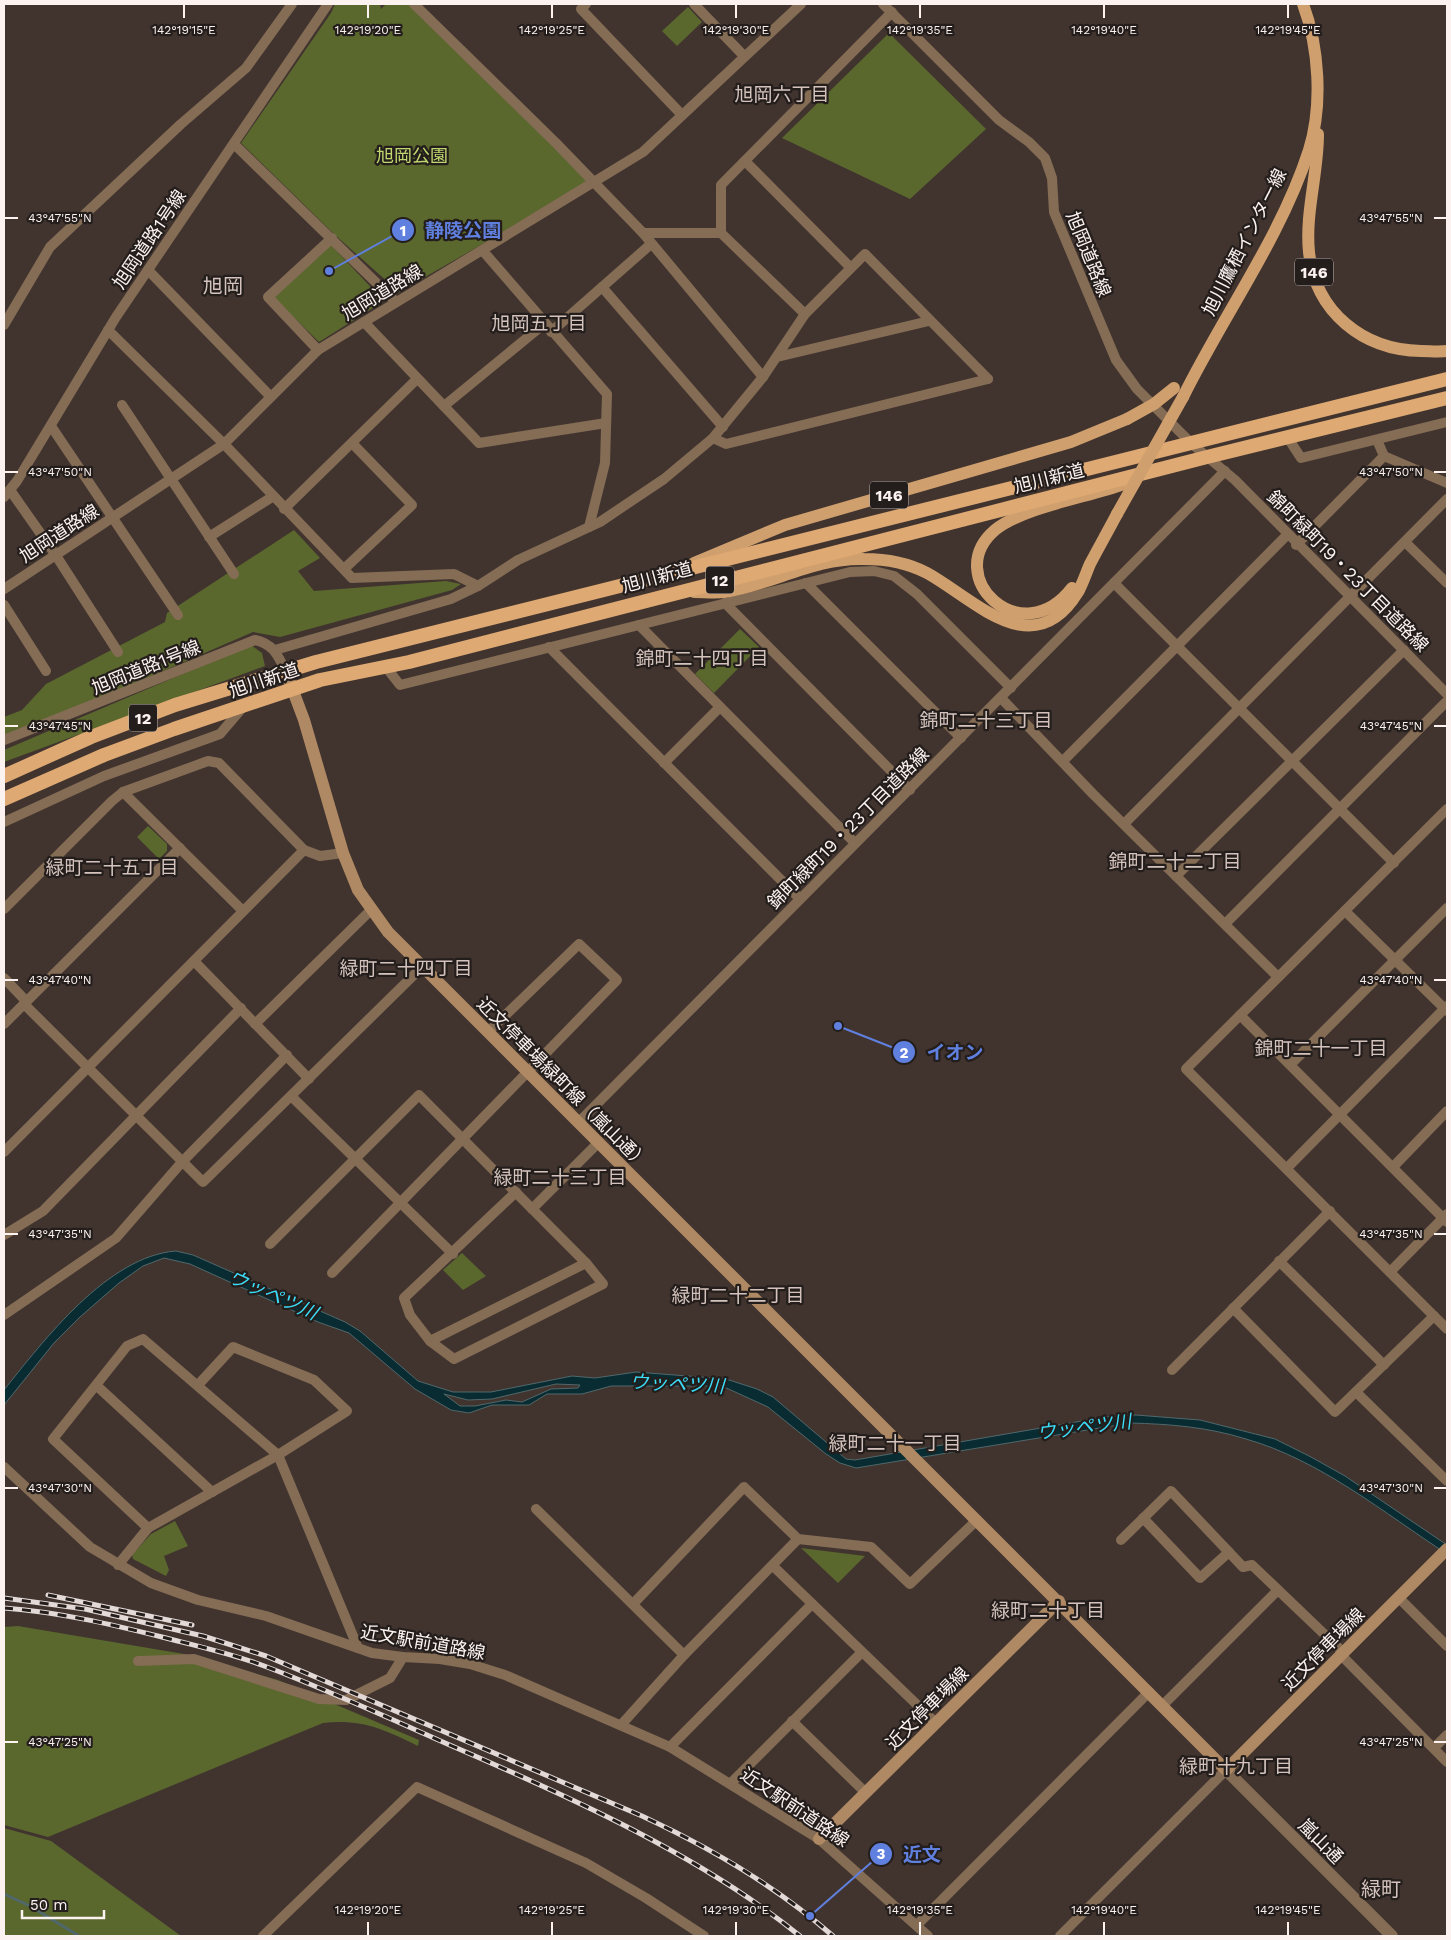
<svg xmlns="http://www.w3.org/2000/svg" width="1451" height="1940" font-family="'Work Sans','Noto Sans JP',sans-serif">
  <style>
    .green { fill: #5a672d }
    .water { fill: #082c32; stroke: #51686b; fill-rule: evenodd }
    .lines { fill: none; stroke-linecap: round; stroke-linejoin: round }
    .stream { stroke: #51686b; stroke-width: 3 }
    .minor { stroke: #846c55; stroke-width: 10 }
    .tertiary { stroke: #846c55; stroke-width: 12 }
    .secondary { stroke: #af8963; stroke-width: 12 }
    .primary { stroke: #cf9f6e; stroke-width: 12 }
    .trunk { stroke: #dea972; stroke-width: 14 }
    .rail-casing { stroke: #e3d9d6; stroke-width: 5 }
    .rail { stroke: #231d1b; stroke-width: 3; stroke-dasharray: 9; stroke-linecap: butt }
    .primary-bridge { stroke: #cf9f6e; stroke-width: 12 }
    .ticks { fill: none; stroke: #fcf3f0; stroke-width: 2 }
    .labels { text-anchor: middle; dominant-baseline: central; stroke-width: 4.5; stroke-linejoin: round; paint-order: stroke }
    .shield { fill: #231d1b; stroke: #bbb3b0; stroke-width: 1 }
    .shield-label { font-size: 16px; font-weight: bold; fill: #fcf3f0 }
    .park-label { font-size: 18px; fill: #c0d770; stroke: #231d1b }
    .street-label { font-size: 18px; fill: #fcf3f0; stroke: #231d1b }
    .neighbourhood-label { font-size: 19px; fill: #d4c3bd; stroke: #231d1b }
    .water-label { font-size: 19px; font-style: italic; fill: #3bdcf8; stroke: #231d1b }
    .quarter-label { font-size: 20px; fill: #d4c3bd; stroke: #231d1b }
    .ticks-label { font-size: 12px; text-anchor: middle; fill: #fcf3f0; stroke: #231d1b; stroke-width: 4.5; stroke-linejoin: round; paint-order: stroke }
    .leader { fill: none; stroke: #6080df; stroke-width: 2 }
    .callout-dot { fill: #6080df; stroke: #231d1b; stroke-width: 2 }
    .mark-label { font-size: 15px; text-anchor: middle; font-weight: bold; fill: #fff }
    .callout-label { font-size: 19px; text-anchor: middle; font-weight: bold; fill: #6080df; stroke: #231d1b; stroke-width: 4.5; stroke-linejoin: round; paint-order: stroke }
  </style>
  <rect width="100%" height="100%" fill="#41342f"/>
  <!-- green -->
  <g class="green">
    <polygon points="335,4 380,4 381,9 386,4 417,4 594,180 399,292 335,235 241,143 331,13"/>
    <polygon points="688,7 702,22 677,46 662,31"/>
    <polygon points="889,33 986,129 910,199 782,138"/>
    <polygon points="330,244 384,301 319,342 274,298"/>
    <polygon points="294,530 320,558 298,571 314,591 446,581 461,584 452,590 280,637 253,632 4,740 4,717 22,710 46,684 165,622 167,613"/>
    <polygon points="740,629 759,647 714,693 695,674"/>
    <polygon points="251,645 262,653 265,666 4,762 4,750"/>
    <polygon points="148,826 167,844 167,851 159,859 137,837"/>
    <polygon points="462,1253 486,1276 463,1290 443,1270"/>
    <polygon points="175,1521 188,1546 164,1556 169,1570 166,1576 133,1559 132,1555 151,1534"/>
    <polygon points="801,1548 865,1556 838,1583"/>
    <path d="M18 1626 184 1654 278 1680 419 1740 418 1746C383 1729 362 1719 323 1723L48 1837 4 1825V1627Z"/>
    <polygon points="4,1828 51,1841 181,1936 4,1936"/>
  </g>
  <!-- water -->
  <path class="water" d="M176 1251 193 1255 345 1322 360 1331 418 1381 453 1392H491L572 1376 595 1378 636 1372 726 1379 757 1389 773 1397 846 1459 855 1460 1105 1417 1136 1415 1200 1420 1275 1439 1311 1457 1345 1476 1447 1545V1554C1384 1513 1320 1460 1246 1439 1208 1427 1169 1424 1130 1423L856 1468 840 1463 826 1454 768 1407 722 1386H611L582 1394H547L529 1405H492L469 1413 451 1410 415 1389 349 1333 318 1322 190 1264 164 1258 143 1266 119 1283 80 1317 54 1343 4 1405V1390C44 1340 108 1256 176 1251ZM556 1384 580 1385 578 1388 551 1389 522 1402 506 1400 475 1406H460L444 1394 468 1400 492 1399Z"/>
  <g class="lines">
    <!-- stream -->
    <polyline class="stream" points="4,1894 30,1906 79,1936"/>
    <!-- minor -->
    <g class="minor">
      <polyline points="414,4 556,143 643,233 763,377"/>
      <polyline points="586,4 581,9 682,115"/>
      <polyline points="694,4 744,56"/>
      <polyline points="883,4 999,120 1029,142 1045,158 1052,178 1054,212 1116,360 1137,389 1192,444 1235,480 1447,694"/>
      <polyline points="234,144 396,302"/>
      <polyline points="745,161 850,267"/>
      <polyline points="643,233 721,233 805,314"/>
      <polyline points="721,233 721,185 892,12"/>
      <polyline points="483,251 607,394 605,463 589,527"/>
      <polyline points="148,270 270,396"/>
      <polyline points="602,287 723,427"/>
      <polyline points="364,322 479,443 606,423"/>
      <polyline points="4,325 50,247 181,124 246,68 292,4"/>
      <polyline points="108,330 224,444 352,578 454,574 478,586"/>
      <polyline points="551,332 651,244"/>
      <polyline points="318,350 268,297 332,238"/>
      <polyline points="777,357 929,321"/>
      <polyline points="122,405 234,574"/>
      <polyline points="444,406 544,324"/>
      <polyline points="51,426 178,615"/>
      <polyline points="713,438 726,444 988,379"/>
      <polyline points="1288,438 1301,458 1447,422"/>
      <polyline points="1377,440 1384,456 1447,483"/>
      <polyline points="10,490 55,554 118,652"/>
      <polyline points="4,497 17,481 116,317 328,4"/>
      <polyline points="284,509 417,379"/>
      <polyline points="209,537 272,497"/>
      <polyline points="1405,542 1447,583"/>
      <polyline points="1296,545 1384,456"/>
      <polyline points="344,569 412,505 352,443"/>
      <polyline points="806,583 961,738"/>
      <polyline points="1114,583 1394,863"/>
      <polyline points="4,589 224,444 318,350 643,152 801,4"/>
      <polyline points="725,603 910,790"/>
      <polyline points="4,605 46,671"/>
      <polyline points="639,625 855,843"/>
      <polyline points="549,647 800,899"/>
      <polyline points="275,650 451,599 478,586 518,560 600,522 664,479 713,438 763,377 805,314 865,254 988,379"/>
      <polyline points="385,666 400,685 850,572 874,571 894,576 917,594 1011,688"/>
      <polyline points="1001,698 1093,794 1278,977"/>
      <path d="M4 740 255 640C274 644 278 656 286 672"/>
      <polyline points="1063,761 1287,535"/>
      <polyline points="664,763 720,707"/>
      <polyline points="123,792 243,911"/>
      <polyline points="1447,809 1186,1069 1447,1329"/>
      <polyline points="4,822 104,776 220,734 243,707"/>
      <polyline points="1124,824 1447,499"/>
      <polyline points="1176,876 1404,650"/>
      <polyline points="4,909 112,801 123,792 208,761 219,763 304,850 320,856 343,853"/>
      <polyline points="1345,911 1447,1011"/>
      <polyline points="1225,924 1447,701"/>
      <polyline points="194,961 309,1079"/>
      <polyline points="4,978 26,1001"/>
      <polyline points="24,1004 203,1182 422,967"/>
      <polyline points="1240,1015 1447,1222"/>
      <polyline points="4,1024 180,848"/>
      <polyline points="255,1024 371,910"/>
      <polyline points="1291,1064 1447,908"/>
      <polyline points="292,1097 453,1254"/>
      <polyline points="578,1123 1225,471"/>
      <polyline points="4,1152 304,850"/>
      <polyline points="1394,1166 1447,1111"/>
      <polyline points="1287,1168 1447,1006"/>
      <polyline points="516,1192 404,1298 410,1315 430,1341 586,1263"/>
      <polyline points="532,1209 598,1143"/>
      <polyline points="4,1235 43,1211 241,1008"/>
      <polyline points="270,1244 419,1095 586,1263 603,1284 454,1359 430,1341"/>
      <polyline points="1279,1261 1384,1365"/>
      <polyline points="1390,1272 1447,1214"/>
      <polyline points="332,1273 617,980 579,944 488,1032"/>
      <polyline points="1233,1308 1335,1412 1434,1316"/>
      <polyline points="4,1315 116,1238 182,1162 287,1055"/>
      <polyline points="1172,1370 1330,1211"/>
      <polyline points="97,1386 212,1492"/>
      <polyline points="1356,1392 1447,1481"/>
      <polyline points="4,1467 90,1547 151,1583 198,1600 266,1616 372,1653 403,1657 440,1659 470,1664 505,1675 670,1747 819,1839 928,1936"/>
      <polyline points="536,1509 684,1655"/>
      <polyline points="1143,1518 1200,1578 1229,1552"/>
      <polyline points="148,1528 53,1439 127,1346 143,1339 278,1455 358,1648"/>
      <polyline points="1121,1540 1171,1491 1243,1567 1252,1565 1344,1653"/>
      <polyline points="118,1565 148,1528 278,1455 347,1411 314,1380 233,1347 198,1385"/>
      <polyline points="773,1566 936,1723"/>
      <polyline points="1398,1597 1447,1646"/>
      <polyline points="634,1603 744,1487 798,1539 871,1547 910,1584 977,1520"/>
      <polyline points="1342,1656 1447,1762"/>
      <polyline points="138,1661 194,1659 319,1699 346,1700 390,1678 403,1657"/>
      <polyline points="1162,1706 1278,1590"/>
      <polyline points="792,1721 866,1793"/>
      <polyline points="621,1725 684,1655 798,1539"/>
      <polyline points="670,1747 812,1604"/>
      <polyline points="1434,1748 1447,1735"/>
      <polyline points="731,1783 861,1653"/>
      <polyline points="917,1925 1149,1692"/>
      <polyline points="263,1936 417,1787 586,1863 646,1898 704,1936"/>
      <polyline points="1060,1936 1226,1770"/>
    </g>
    <!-- tertiary -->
    <polyline class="tertiary" points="1226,1770 1392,1936"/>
    <!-- secondary -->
    <g class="secondary">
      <polyline points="286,672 304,720 343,853 358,890 388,932 1226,1770 1447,1549"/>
      <polyline points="819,1839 1059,1601"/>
    </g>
    <!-- primary -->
    <g class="primary">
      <path d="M1318 134C1318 174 1305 213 1309 252 1315 312 1363 350 1421 351 1429 351 1439 352 1447 351"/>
      <path d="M1183 397C1224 314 1281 237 1309 150 1323 105 1319 47 1303 4"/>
      <polyline points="694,563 785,525 1071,442 1127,419"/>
      <path d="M1072 588C1021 654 941 576 995 530 1021 508 1088 497 1124 484"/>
      <path d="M694 592C704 592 715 593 724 592 771 585 816 557 864 559 885 559 908 563 927 573 973 598 1033 666 1078 592 1083 583 1086 573 1090 564 1099 547 1108 531 1117 514"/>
    </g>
    <!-- trunk -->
    <g class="trunk">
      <polyline points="4,776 91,737 175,705 316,662 1447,379"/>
      <polyline points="4,799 104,755 174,729 320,680 409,662 1207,457 1447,398"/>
    </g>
    <!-- rail casing -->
    <g class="rail-casing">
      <g id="rail">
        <polyline points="48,1595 192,1625"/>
        <path d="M4 1598 85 1609 203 1636 266 1656 642 1816C711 1848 776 1886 833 1936"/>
        <path d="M4 1608C58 1612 110 1624 162 1637 197 1646 234 1654 267 1667 330 1691 391 1719 452 1746 570 1797 700 1855 800 1936"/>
      </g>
    </g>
    <!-- rail -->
    <use href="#rail" class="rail"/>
    <!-- primary-bridge -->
    <g class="primary-bridge">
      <polyline points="1127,419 1154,404 1174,388"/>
      <polyline points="1117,514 1183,397"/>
    </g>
  </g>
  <!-- ticks -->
  <path class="ticks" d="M184 5V18M368 5V18M552 5V18M736 5V18M920 5V18M1104 5V18M1288 5V18M5 218H18M1434 218H1446M5 472H18M1434 472H1446M5 726H18M1434 726H1446M5 980H18M1434 980H1446M5 1234H18M1434 1234H1446M5 1488H18M1434 1488H1446M5 1742H18M1434 1742H1446M368 1922V1935M552 1922V1935M736 1922V1935M920 1922V1935M1104 1922V1935M1288 1922V1935"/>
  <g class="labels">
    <!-- shield labels -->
    <g class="shield">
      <rect x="1295" y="258.5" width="38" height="27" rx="4"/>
      <rect x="870" y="481.5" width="38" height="27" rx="4"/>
      <rect x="706" y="566.5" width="28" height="27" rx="4"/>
      <rect x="129" y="704.5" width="28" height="27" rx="4"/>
    </g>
    <g class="shield-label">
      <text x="1314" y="272">146</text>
      <text x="889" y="495">146</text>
      <text x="720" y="580">12</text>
      <text x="143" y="718">12</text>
    </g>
    <!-- park labels -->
    <g class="park-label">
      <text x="412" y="155">旭岡公園</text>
    </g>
    <!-- street labels -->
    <g class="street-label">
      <text transform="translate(149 239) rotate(-56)">旭岡道路1号線</text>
      <text transform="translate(1244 242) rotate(-63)">旭川鷹栖インター線</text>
      <text transform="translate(1089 254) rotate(68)">旭岡道路線</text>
      <text transform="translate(382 292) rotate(-31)">旭岡道路線</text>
      <text transform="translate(1049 478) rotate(-14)">旭川新道</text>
      <text transform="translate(59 533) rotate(-33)">旭岡道路線</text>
      <text transform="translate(1348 571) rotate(45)">錦町緑町19・23丁目道路線</text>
      <text transform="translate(657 577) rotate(-15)">旭川新道</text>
      <text transform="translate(146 667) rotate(-22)">旭岡道路1号線</text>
      <text transform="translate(264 680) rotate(-19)">旭川新道</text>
      <text transform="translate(848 828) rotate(-45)">錦町緑町19・23丁目道路線</text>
      <text transform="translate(563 1083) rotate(45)">近文停車場緑町線（嵐山通）</text>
      <text transform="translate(423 1642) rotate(10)">近文駅前道路線</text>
      <text transform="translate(1323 1649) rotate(-45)">近文停車場線</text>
      <text transform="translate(927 1708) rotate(-45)">近文停車場線</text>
      <text transform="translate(795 1807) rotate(34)">近文駅前道路線</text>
      <text transform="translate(1321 1841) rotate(45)">嵐山通</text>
    </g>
    <!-- neighbourhood labels -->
    <g class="neighbourhood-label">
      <text x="782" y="94">旭岡六丁目</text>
      <text x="539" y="323">旭岡五丁目</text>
      <text x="702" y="658">錦町二十四丁目</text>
      <text x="986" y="720">錦町二十三丁目</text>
      <text x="1175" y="861">錦町二十二丁目</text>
      <text x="112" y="867">緑町二十五丁目</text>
      <text x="406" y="968">緑町二十四丁目</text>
      <text x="1321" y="1048">錦町二十一丁目</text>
      <text x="560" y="1177">緑町二十三丁目</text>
      <text x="738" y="1295">緑町二十二丁目</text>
      <text x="895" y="1443">緑町二十一丁目</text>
      <text x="1048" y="1610">緑町二十丁目</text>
      <text x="1236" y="1766">緑町十九丁目</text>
    </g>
    <!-- water labels -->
    <g class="water-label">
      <text transform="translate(273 1295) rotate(24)">ウッペツ川</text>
      <text transform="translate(677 1384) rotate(3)">ウッペツ川</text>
      <text transform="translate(1084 1427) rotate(-7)">ウッペツ川</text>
    </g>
    <!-- quarter labels -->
    <g class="quarter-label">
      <text x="223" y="286">旭岡</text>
      <text x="1381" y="1889">緑町</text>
    </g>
  </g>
  <g class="ticks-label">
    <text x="184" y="34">142°19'15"E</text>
    <text x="368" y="34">142°19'20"E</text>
    <text x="552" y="34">142°19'25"E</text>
    <text x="736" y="34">142°19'30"E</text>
    <text x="920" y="34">142°19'35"E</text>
    <text x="1104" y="34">142°19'40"E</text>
    <text x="1288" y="34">142°19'45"E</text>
    <text x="60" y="222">43°47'55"N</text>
    <text x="1391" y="222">43°47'55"N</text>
    <text x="60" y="476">43°47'50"N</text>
    <text x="1391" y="476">43°47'50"N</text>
    <text x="60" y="730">43°47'45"N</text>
    <text x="1391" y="730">43°47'45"N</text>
    <text x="60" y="984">43°47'40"N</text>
    <text x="1391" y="984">43°47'40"N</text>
    <text x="60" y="1238">43°47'35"N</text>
    <text x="1391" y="1238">43°47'35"N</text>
    <text x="60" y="1492">43°47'30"N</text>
    <text x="1391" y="1492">43°47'30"N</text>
    <text x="60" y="1746">43°47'25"N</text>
    <text x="1391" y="1746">43°47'25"N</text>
    <text x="368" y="1914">142°19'20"E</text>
    <text x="552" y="1914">142°19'25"E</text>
    <text x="736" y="1914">142°19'30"E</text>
    <text x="920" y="1914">142°19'35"E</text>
    <text x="1104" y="1914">142°19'40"E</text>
    <text x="1288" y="1914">142°19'45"E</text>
  </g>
  <!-- callouts -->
  <path class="leader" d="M329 271L403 230M838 1026L904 1052M810 1916L881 1854"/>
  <g class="callout-dot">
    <circle cx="329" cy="271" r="5"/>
    <circle cx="838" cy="1026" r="5"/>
    <circle cx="810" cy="1916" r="5"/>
    <circle cx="403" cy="230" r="12"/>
    <circle cx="904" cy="1052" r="12"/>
    <circle cx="881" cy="1854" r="12"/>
  </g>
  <g class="mark-label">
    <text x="403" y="236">1</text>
    <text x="904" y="1058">2</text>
    <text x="881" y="1859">3</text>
  </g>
  <g class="callout-label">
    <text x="463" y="237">静陵公園</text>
    <text x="955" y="1059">イオン</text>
    <text x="922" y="1861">近文</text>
  </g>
  <!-- border -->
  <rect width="1451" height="1940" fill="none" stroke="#fcf3f0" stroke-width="10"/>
  <!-- scale -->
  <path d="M22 1910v8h82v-8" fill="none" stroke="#fcf3f0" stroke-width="2.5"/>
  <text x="30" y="1910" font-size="15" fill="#fcf3f0" stroke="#231d1b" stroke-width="4" paint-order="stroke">50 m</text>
</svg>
